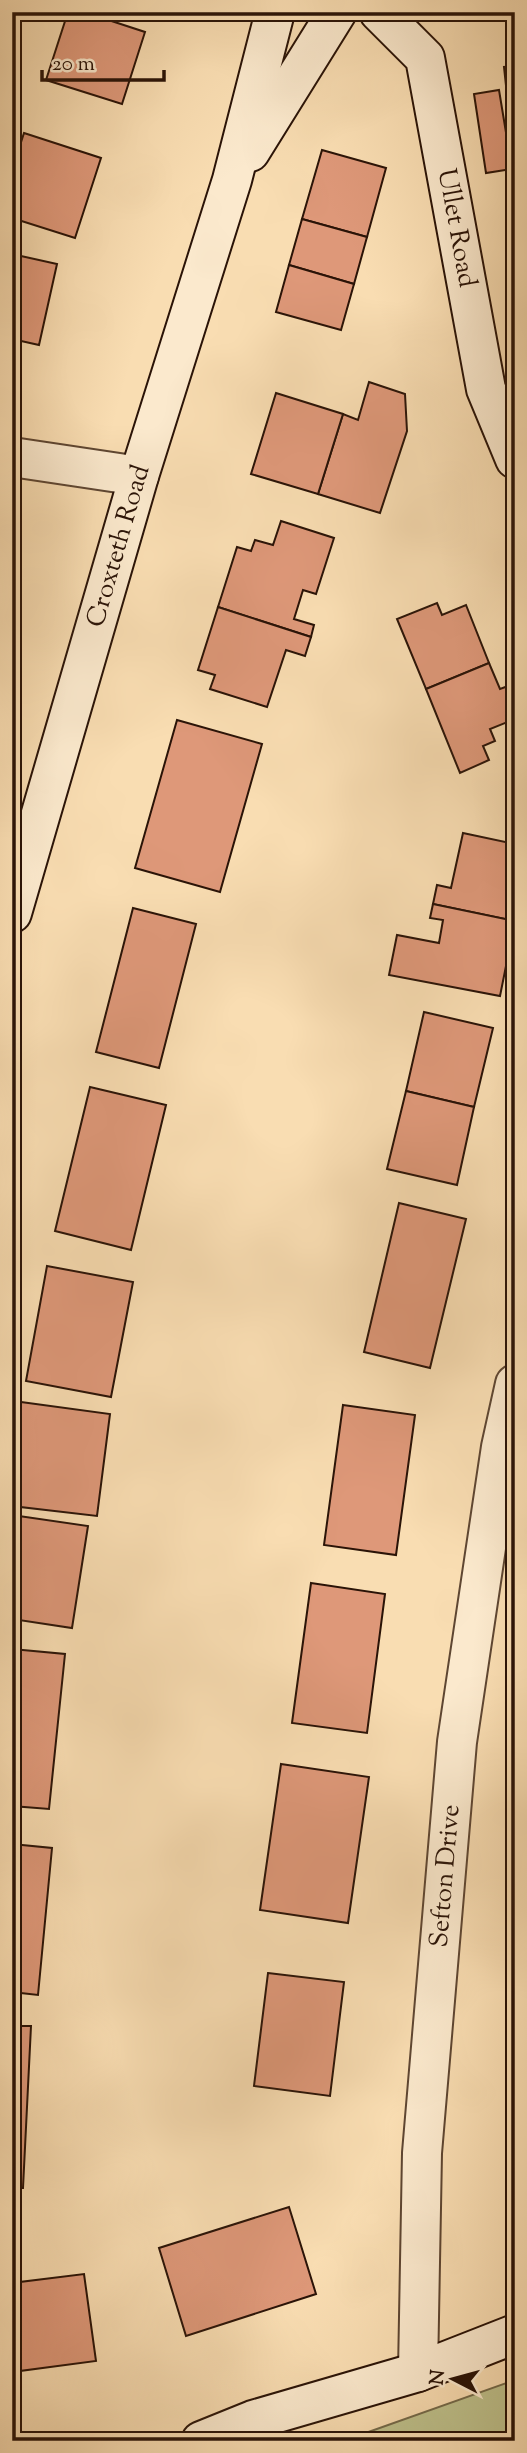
<svg xmlns="http://www.w3.org/2000/svg" width="527" height="2453" font-family="'Sorts Mill Goudy',serif">
  <style>
    .green { fill: #bec18c; stroke: #746a4a; stroke-width: 2 }
    .building { fill: #de9879; stroke: #2a1307; stroke-width: 2 }
    .lines { fill: none; stroke-linecap: round; stroke-linejoin: round }
    .minor-casing { stroke: #5e4632; stroke-width: 42 }
    .secondary-casing { stroke: #2a1307; stroke-width: 42 }
    .minor { stroke: #fbe9cd; stroke-width: 38 }
    .secondary { stroke: #fbe9cd; stroke-width: 38 }
    .labels { text-anchor: middle; dominant-baseline: central; stroke-width: 7; stroke-linejoin: round; paint-order: stroke }
    .street-label { font-size: 26px; fill: #2a1307; stroke: #fbe9cd }
  </style>
  <rect width="100%" height="100%" fill="#f9ddb2"/>
  <filter id="stains"><feTurbulence type="fractalNoise" baseFrequency=".00286" numOctaves="4"/><feColorMatrix values="0 0 0 0 .2 0 0 0 0 .09 0 0 0 0 .02 0 0 0 .5 -.17"/></filter>
  <radialGradient id="worn" r=".72"><stop offset=".6" stop-color="#630" stop-opacity="0"/><stop offset="1" stop-color="#630" stop-opacity=".3"/></radialGradient>
  <!-- green -->
  <polygon class="green" points="515,2380 515,2441 343,2441"/>
  <!-- building -->
  <g class="building">
    <polygon points="68,12 84,12 145,32 122,104 46,80"/>
    <polygon points="515,66 515,122 510,123 504,67"/>
    <polygon points="499,90 512,169 486,173 474,94"/>
    <polygon points="24,133 101,158 75,238 12,218 12,170"/>
    <polygon points="322,150 386,168 367,237 302,219"/>
    <polygon points="302,219 367,237 354,284 289,265"/>
    <polygon points="12,254 57,264 39,345 12,339"/>
    <polygon points="289,265 354,284 341,330 276,312"/>
    <polygon points="369,382 405,394 407,431 380,513 318,494 343,414 358,420"/>
    <polygon points="276,393 343,414 318,494 251,474"/>
    <polygon points="281,521 334,538 316,594 303,590 294,619 314,625 311,637 218,607 237,547 251,551 255,540 273,545"/>
    <polygon points="437,603 442,615 466,605 489,663 426,689 397,619"/>
    <polygon points="218,607 311,637 305,656 286,650 267,707 210,689 215,675 198,670"/>
    <polygon points="489,663 500,689 508,686 515,702 515,719 490,729 495,741 483,746 489,760 460,773 426,689"/>
    <polygon points="177,720 262,744 220,892 135,868"/>
    <polygon points="463,833 515,844 515,921 433,904 437,885 451,888"/>
    <polygon points="433,904 515,921 500,996 389,975 397,935 439,943 443,920 430,918"/>
    <polygon points="133,908 196,924 159,1068 96,1052"/>
    <polygon points="424,1012 493,1028 474,1107 406,1091"/>
    <polygon points="90,1087 166,1105 131,1250 55,1231"/>
    <polygon points="406,1091 474,1107 457,1185 387,1169"/>
    <polygon points="399,1203 466,1219 430,1368 364,1352"/>
    <polygon points="47,1266 133,1282 111,1397 26,1381"/>
    <polygon points="21,1402 110,1414 97,1516 12,1506 12,1474"/>
    <polygon points="343,1405 415,1415 396,1555 324,1545"/>
    <polygon points="12,1515 88,1526 72,1628 12,1619"/>
    <polygon points="311,1583 385,1594 367,1733 292,1723"/>
    <polygon points="12,1649 65,1654 49,1809 12,1806"/>
    <polygon points="281,1764 369,1777 348,1923 260,1910"/>
    <polygon points="12,1844 52,1848 38,1995 12,1992"/>
    <polygon points="268,1973 344,1982 330,2096 254,2086"/>
    <polygon points="12,2026 31,2026 23,2188 12,2188"/>
    <polygon points="289,2207 316,2294 186,2336 159,2248"/>
    <polygon points="84,2274 96,2361 12,2372 12,2283"/>
  </g>
  <g class="lines">
    <!-- minor casing -->
    <g class="minor-casing">
      <g id="minor">
        <polyline points="12,457 139,476"/>
        <path id="s1" d="M418 2372 422 2153 457 1742 501 1447 515 1384"/>
      </g>
    </g>
    <!-- secondary casing -->
    <g class="secondary-casing">
      <g id="secondary">
        <path id="s2" d="M379 12 425 58 486 389 515 459"/>
        <polyline points="250,152 337,12"/>
        <path id="s3" d="M12 913 139 476 232 180 275 12"/>
        <polyline points="201,2441 253,2420 418,2372 515,2334"/>
      </g>
    </g>
    <!-- minor -->
    <use href="#minor" class="minor"/>
    <!-- secondary -->
    <use href="#secondary" class="secondary"/>
  </g>
  <g class="labels">
    <!-- street labels -->
    <g class="street-label">
      <text stroke="none"><textPath href="#s2" startOffset="238">Ullet Road</textPath></text>
      <text stroke="none"><textPath href="#s3" startOffset="382">Croxteth Road</textPath></text>
      <text stroke="none"><textPath href="#s1" startOffset="497">Sefton Drive</textPath></text>
    </g>
  </g>
  <!-- margin -->
  <rect width="527" height="2453" fill="none" stroke="#f9ddb2" stroke-width="42"/>
  <rect x="14" y="14" width="499" height="2425" fill="none" stroke="#2a1307" stroke-width="3.5"/>
  <rect x="21" y="21" width="485" height="2411" fill="none" stroke="#2a1307" stroke-width="2"/>
  <!-- north arrow -->
  <g transform="translate(453 2379) rotate(276)" stroke="#fbe9cd" stroke-width="5" paint-order="stroke">
  <path d="M0-5L12 26L0 18L-12 26Z" fill="#2a1307"/>
  <text y="-10" font-size="19" font-weight="bold" text-anchor="middle" fill="#2a1307">N</text>
  </g>
  <!-- scale -->
  <path d="M42 70v10h122v-10" fill="none" stroke="#2a1307" stroke-width="3.5"/>
  <text x="52" y="70" font-size="21" fill="#2a1307" stroke="#fbe9cd" stroke-width="5" paint-order="stroke">20 m</text>
  <rect width="100%" height="100%" filter="url(#stains)"/>
  <rect width="100%" height="100%" fill="url(#worn)"/>
</svg>
